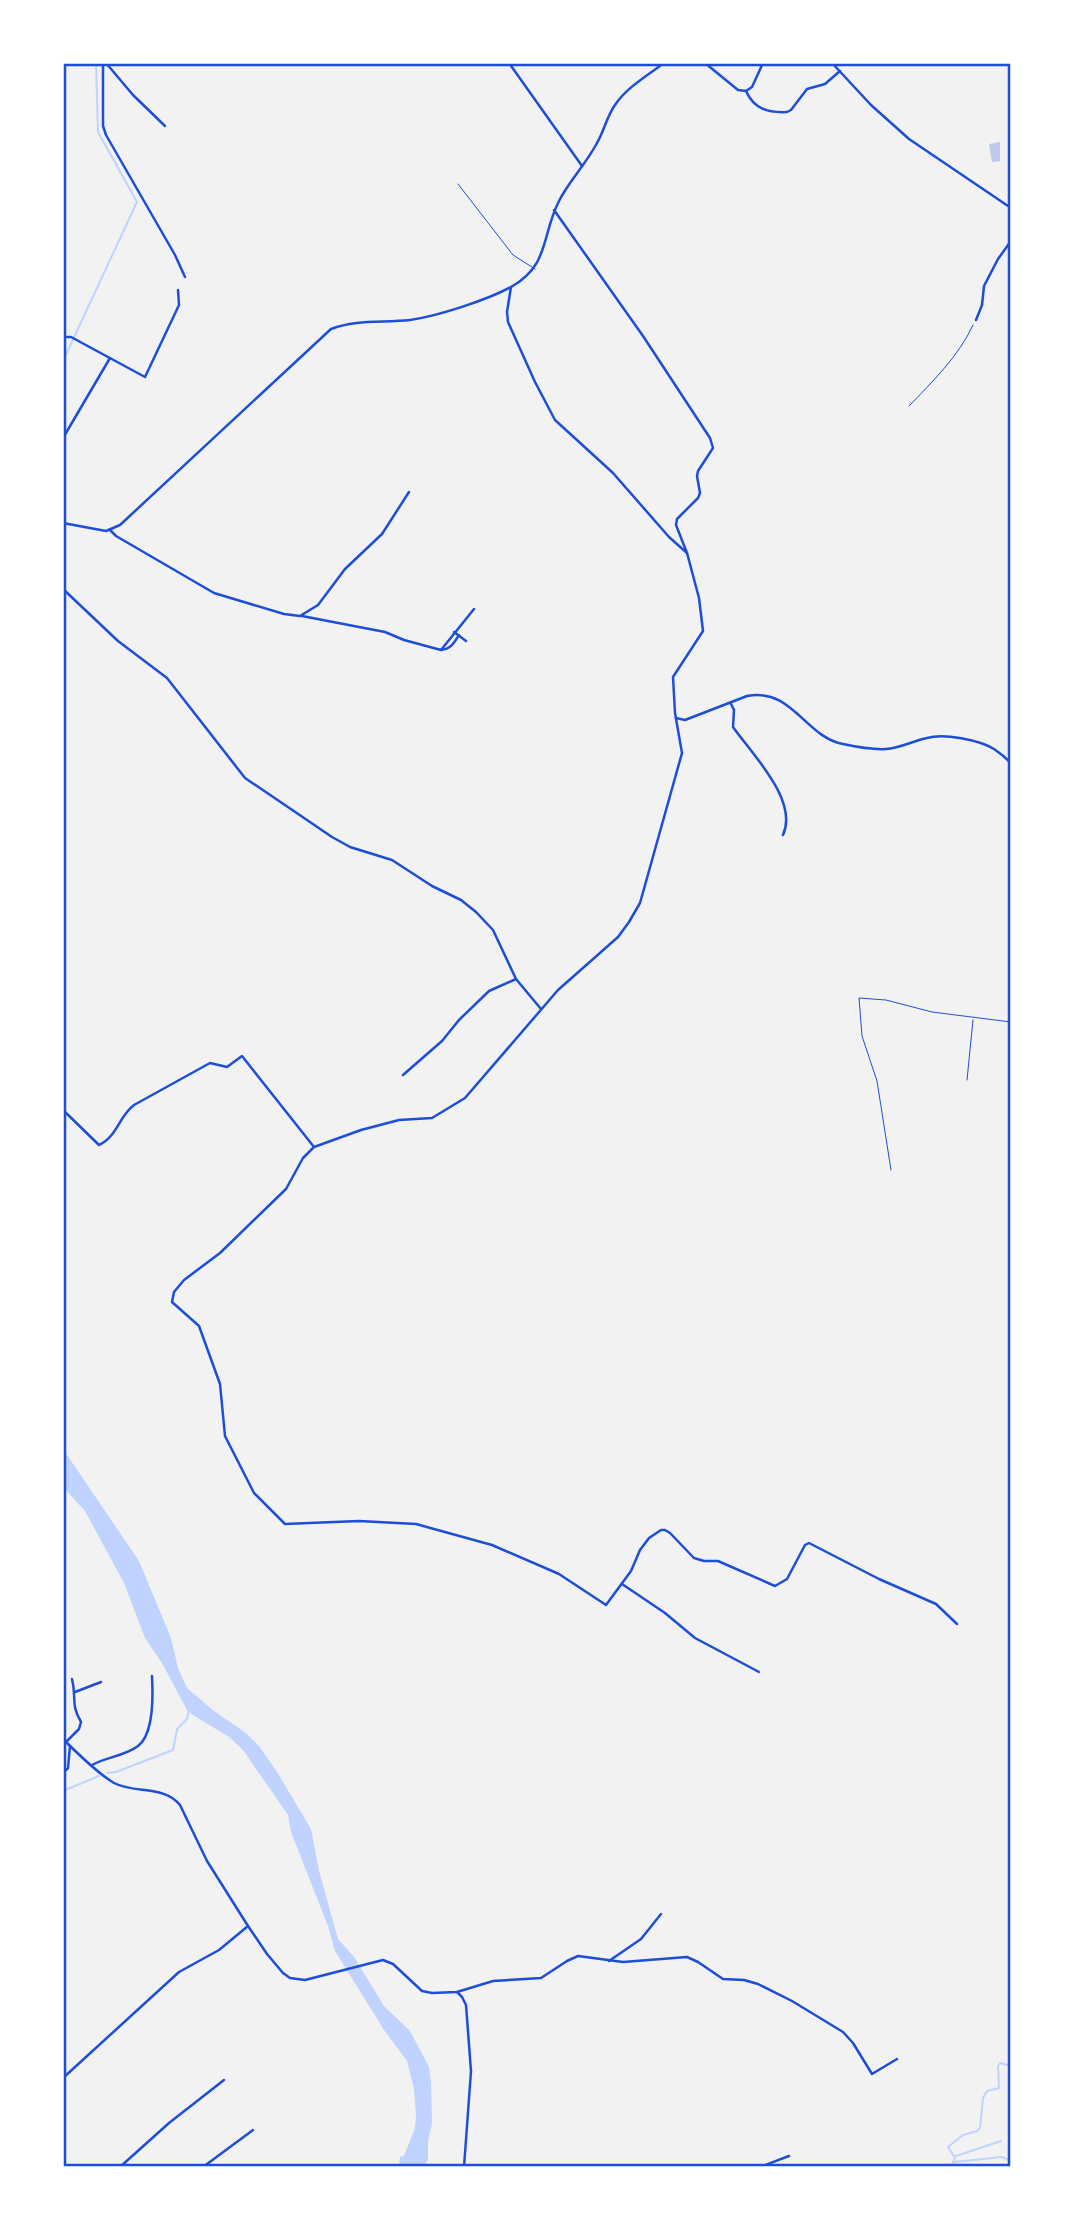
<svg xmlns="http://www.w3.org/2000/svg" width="1074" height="2230" font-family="Helvetica,sans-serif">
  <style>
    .water { fill: #bfd3fe }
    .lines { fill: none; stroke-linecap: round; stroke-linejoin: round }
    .stream { stroke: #bfd3fe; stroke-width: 2 }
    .building { fill: #bdc9ec }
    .path { stroke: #1d4ed8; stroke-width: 1 }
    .service { stroke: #1d4ed8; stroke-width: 1 }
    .minor { stroke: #1d4ed8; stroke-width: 2.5 }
    .neatline { fill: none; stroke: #1d4ed8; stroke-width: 2.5 }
  </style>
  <rect width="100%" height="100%" fill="#f2f2f2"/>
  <!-- water -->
  <polygon class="water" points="63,1449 139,1561 171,1638 178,1668 187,1688 214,1711 246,1733 259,1746 277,1772 311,1829 319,1871 338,1939 354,1957 384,2006 410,2031 429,2067 431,2082 432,2124 428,2141 428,2160 423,2167 399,2167 400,2157 404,2156 415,2128 416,2116 414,2089 407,2061 384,2030 335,1951 328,1926 291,1832 288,1815 243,1750 229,1737 188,1712 162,1663 145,1638 124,1583 85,1511 63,1487"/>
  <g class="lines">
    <!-- stream -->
    <g class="stream">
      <polyline points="63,361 137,202 98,132 96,63"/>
      <polyline points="107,1773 116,1772 173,1750 177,1729 187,1719 189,1710"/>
      <polyline points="63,1791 99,1776"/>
      <polyline points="956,2156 1001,2141"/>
      <polyline points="954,2162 1002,2157 1011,2161"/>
      <polyline points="951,2167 955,2158 948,2147 963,2135 977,2131 980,2128 983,2098 987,2091 999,2088 998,2066 1000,2063 1011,2066"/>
    </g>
  </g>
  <!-- building -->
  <polygon class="building" points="1000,142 1000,161 992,162 989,144"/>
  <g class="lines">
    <!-- path -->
    <path class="path" d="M909 406C932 382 959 356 973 325"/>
    <!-- service -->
    <g class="service">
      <polyline points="458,184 513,255 535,269"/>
      <polyline points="967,1080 973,1020"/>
      <polyline points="891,1170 877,1081 862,1036 859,998 886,1000 932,1012 1011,1022"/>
    </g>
    <!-- minor -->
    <g class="minor">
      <polyline points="103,63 103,126 106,135 175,255 185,277"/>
      <polyline points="106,63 133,95 165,126"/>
      <polyline points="509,63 582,166"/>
      <polyline points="705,63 738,90 746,91"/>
      <polyline points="832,63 871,105 909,139 1011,208"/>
      <path d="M746 91C754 109 768 113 787 112L791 110 807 89 825 84 840 71"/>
      <polyline points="746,91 752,87 763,63"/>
      <polyline points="554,210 643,336 710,438 713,448 698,471 697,476 700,493 698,498 677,519 676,525 687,553 699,598 703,631 673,677 675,713 682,753 640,903 629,922 618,937 558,990 465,1098 432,1118 399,1120 361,1130 314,1147 303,1158 286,1189 220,1253 184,1280 174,1292 172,1302 199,1326 220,1384 225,1436 254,1493 285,1524 359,1521 416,1524 492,1545 559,1574 606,1605 631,1571 640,1550 649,1538 661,1530 665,1530 670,1533 694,1558 704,1561 718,1561 775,1586 787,1579 805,1545 809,1543 879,1579 936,1604 957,1624"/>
      <polyline points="511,287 507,312 508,322 535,382 555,420 613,473 669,537 687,553"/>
      <polyline points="976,320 982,305 984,286 998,259 1011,241"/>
      <polyline points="63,337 71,337 145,377 179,305 178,290"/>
      <polyline points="63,438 110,358"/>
      <path d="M63 523 106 531 120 525 331 329C356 319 383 323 410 320 438 316 487 300 511 287 550 265 541 236 559 201 569 181 586 164 597 143 604 131 607 116 615 105 626 88 648 75 664 63"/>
      <polyline points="110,530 116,536 214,593 284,614 300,616 318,605 345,569 382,534 409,492"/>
      <polyline points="63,589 118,641 167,678 245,778 332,837 350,847 392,860 432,886 461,900 476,912 493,930 516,979 541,1009"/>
      <polyline points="302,616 385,632 404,640 441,650 474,609"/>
      <polyline points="454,632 466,641"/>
      <path d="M441 650C451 649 454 643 459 635"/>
      <path d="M731 704 734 710 733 727C751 753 799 800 783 835"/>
      <path d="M676 718 685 720 747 696C792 687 805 737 843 744 857 747 871 750 886 749 900 748 913 741 927 738 944 733 979 740 994 749 1000 753 1006 758 1011 763"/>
      <polyline points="403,1075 442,1041 459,1020 489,991 516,979"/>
      <path d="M63 1110 99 1145C117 1137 119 1116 134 1105L210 1063 227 1067 242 1056 314 1147"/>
      <polyline points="622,1584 665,1613 695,1638 759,1672"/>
      <polyline points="75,1692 101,1682"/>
      <path d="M63 1739C77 1753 97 1773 114 1783 135 1794 164 1785 180 1805L207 1861 248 1926 267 1954 283 1973 290 1978 305 1980 383 1960 393 1964 422 1991 432 1993 457 1992 493 1981 541 1978 567 1961 578 1956 623 1962 687 1957 698 1962 723 1979 744 1980 758 1984 792 2001 843 2032 853 2043 872 2074 897 2059"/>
      <path d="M66 1742 79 1729 81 1722C70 1703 77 1698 72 1679"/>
      <path d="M92 1765C106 1757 125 1756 138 1746 154 1734 153 1694 152 1676"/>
      <polyline points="63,1773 68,1768 70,1746"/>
      <polyline points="609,1961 641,1939 661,1914"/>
      <polyline points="457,1992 462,1997 466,2005 471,2071 464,2167"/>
      <polyline points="63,2078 179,1972 219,1950 248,1926"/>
      <polyline points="120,2167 169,2123 224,2080"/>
      <polyline points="203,2167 253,2130"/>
      <polyline points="760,2167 789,2156"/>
    </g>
  </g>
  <!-- border -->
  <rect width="1074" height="2230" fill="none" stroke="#ffffff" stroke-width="130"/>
  <rect x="65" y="65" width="944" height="2100" class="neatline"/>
</svg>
